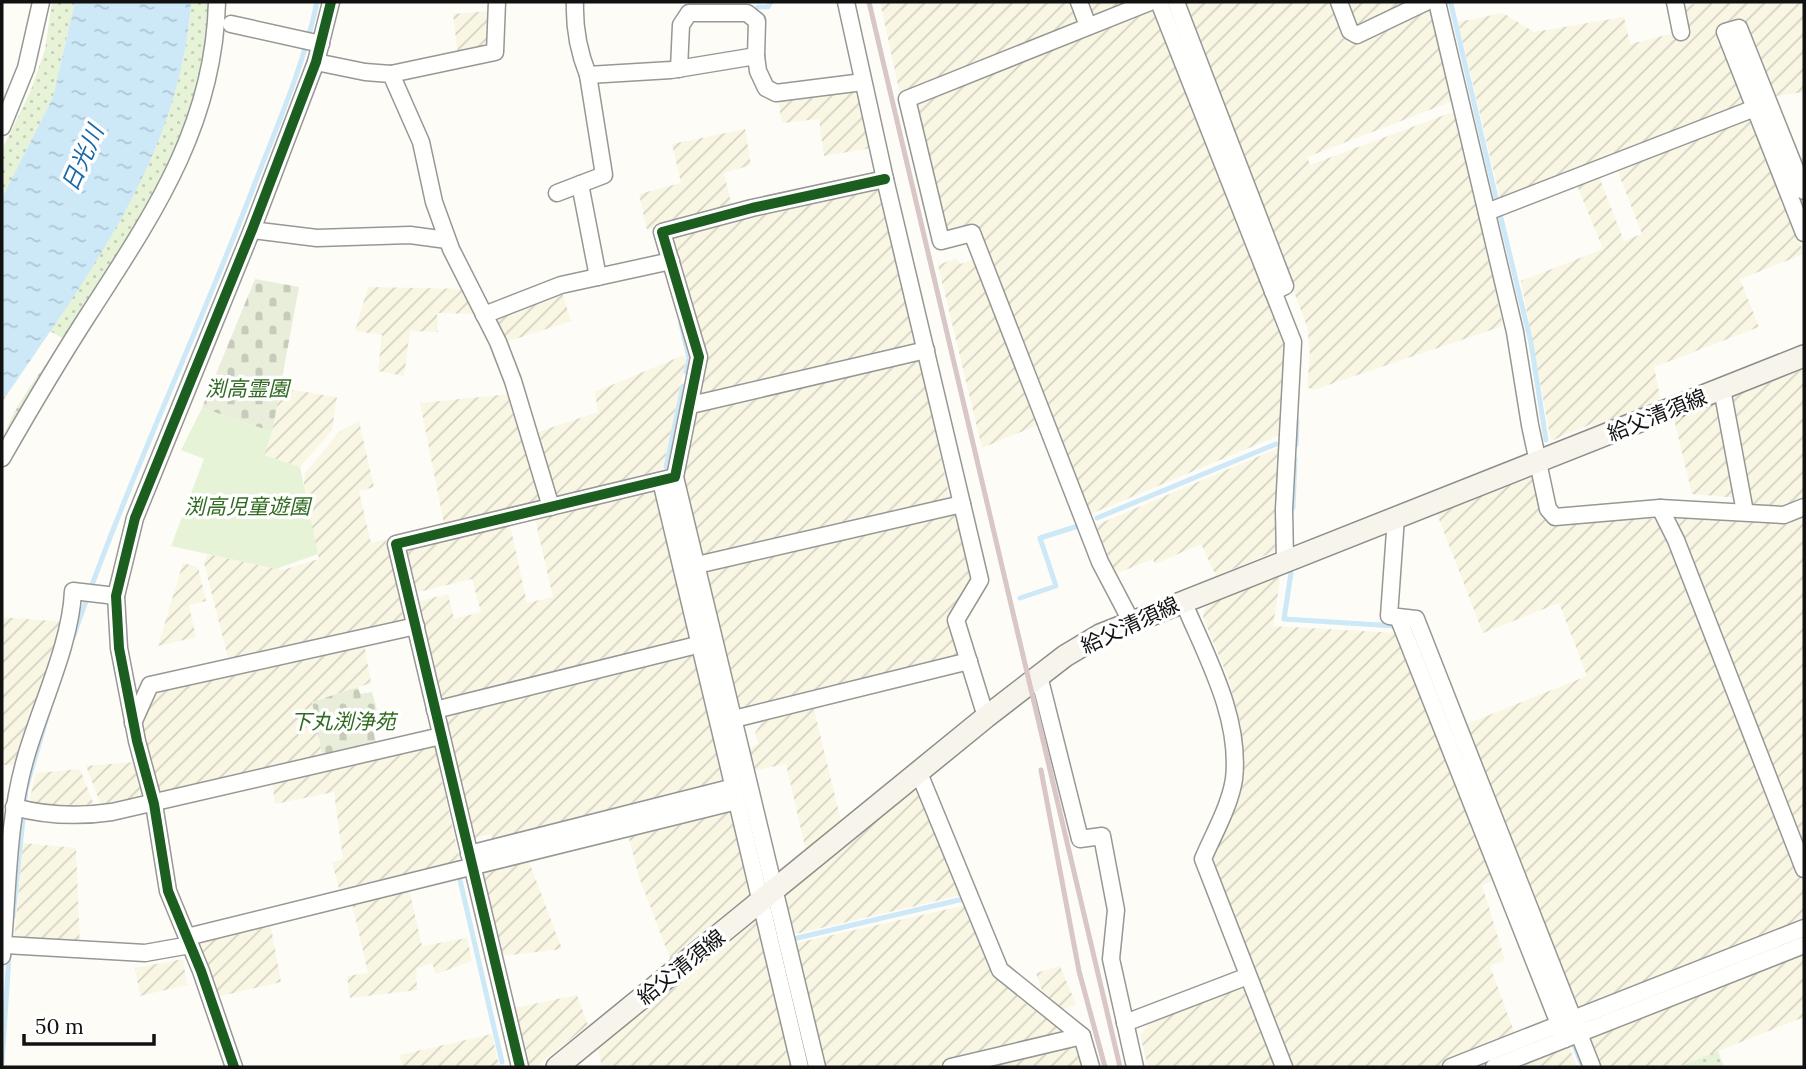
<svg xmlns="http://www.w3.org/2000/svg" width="1806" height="1069" font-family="Lora,'Noto Sans JP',serif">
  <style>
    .farmland { fill: url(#farmland-furrows) }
    .grass { fill: url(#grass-dots) }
    .cemetery { fill: url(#cemetery-stones) }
    .park { fill: #e7f3d7 }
    .water { fill: url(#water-ripples) }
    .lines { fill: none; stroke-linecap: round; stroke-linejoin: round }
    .stream { stroke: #cde8f7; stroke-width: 5 }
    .street-casing { stroke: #979795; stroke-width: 19 }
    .secondary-casing { stroke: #8e8d8b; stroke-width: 24 }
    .street { stroke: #fffffe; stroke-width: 16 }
    .secondary { stroke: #f6f4eb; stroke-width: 21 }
    .rail { stroke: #d9c6c7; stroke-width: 5 }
    .cycleway-casing { stroke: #fff; stroke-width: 15 }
    .cycleway { stroke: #1b5e20; stroke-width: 10 }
    .labels { text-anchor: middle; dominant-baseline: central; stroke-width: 7; stroke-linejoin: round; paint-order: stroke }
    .park-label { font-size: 21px; font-style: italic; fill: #2f6b1f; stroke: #fff }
    .street-label { font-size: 21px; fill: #111; stroke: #fff }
    .water-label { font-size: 23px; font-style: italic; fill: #1768a6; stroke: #fff }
  </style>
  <defs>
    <pattern id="farmland-furrows" width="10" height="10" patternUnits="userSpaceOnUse" patternTransform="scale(1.75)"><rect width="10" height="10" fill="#f9f7e4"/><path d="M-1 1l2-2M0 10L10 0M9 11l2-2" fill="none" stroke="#d4d3c3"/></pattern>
    <pattern id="grass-dots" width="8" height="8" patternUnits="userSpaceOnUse" patternTransform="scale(1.75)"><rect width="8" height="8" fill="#e7f3d7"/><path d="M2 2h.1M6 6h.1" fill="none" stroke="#c5cfb8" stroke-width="1.8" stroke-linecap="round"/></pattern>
    <pattern id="cemetery-stones" width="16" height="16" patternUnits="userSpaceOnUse" patternTransform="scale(1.75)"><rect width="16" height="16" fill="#e9eedb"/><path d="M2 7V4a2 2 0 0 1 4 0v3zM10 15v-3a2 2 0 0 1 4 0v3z" fill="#c7cbbb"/></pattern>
    <pattern id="water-ripples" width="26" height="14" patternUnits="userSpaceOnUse" patternTransform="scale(1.75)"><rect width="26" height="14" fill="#cde8f7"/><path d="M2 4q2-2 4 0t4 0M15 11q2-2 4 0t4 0" fill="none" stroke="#afc6d3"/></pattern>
  </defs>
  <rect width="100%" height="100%" fill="#fdfcf7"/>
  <!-- farmland -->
  <g class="farmland">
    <polygon points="880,2 1072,2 1078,18 1074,26 900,94"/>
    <polygon points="1084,2 1137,2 1097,18 1090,16"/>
    <polygon points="1182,2 1333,2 1349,43 1427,6 1433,7 1453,101 1307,157 1310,165 1450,113 1456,113 1503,326 1313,390 1307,387 1310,353 1307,326"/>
    <polygon points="1345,2 1417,2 1362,27 1354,25"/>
    <polygon points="1702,2 1804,2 1804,92 1770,97 1742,24 1716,30 1745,104 1501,202 1458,22 1503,13 1534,32 1624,17 1630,44 1687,30 1681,7"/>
    <polygon points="1151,6 1157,9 1287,341 1282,434 1091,514 978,225 950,230 945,228 916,103"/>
    <polygon points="492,11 491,45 458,56 453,14"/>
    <polygon points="850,91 859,96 871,148 824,156 819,119 782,123 778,100"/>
    <polygon points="1747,116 1752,119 1804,254 1740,279 1759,327 1654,367 1661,402 1594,429 1591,424 1551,441 1521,281 1603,249 1576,183 1598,174 1624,241 1642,234 1616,167"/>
    <polygon points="745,129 751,165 724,173 732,207 647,230 639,194 681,183 672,144"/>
    <polygon points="879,185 916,344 700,399 695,394 704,356 671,242 673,236 756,211"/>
    <polygon points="957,258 960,264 975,259 1040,424 982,448 938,265"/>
    <polygon points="368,287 468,289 480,314 437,313 438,332 410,331 404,376 378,371 382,335 355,331"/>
    <polygon points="561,289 571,321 503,343 492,319"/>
    <polygon points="684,355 686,359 662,473 554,498 535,433 598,412 595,392"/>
    <polygon points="919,357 950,499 704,558 699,554 680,472 694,410"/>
    <polygon points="1804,369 1804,502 1784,510 1751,509 1730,398"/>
    <polygon points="280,388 337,397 332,430 300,467 264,455 272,432"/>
    <polygon points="510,394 541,501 444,524 420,403"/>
    <polygon points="1721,402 1740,498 1692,494 1674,419"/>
    <polygon points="359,421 374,487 359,491 371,543 386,539 405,624 229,662 204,563 207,554 283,570 319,559 303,493 305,473 340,431"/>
    <polygon points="1281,447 1278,550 1216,576 1201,544 1155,564 1153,559 1115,574 1096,525"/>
    <polygon points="1533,476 1539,481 1543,517 1551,525 1647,517 1660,523 1666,531 1804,884 1804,921 1578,1009 1464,725 1587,676 1559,603 1483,633 1437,514"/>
    <polygon points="653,491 658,494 693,638 446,701 440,699 416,602 448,594 454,619 481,612 472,579 414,593 404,552 409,548 510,525 527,603 553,597 535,519"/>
    <polygon points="956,512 972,582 949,620 961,659 743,713 737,709 705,570"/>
    <polygon points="1804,512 1804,850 1673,517 1676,513"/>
    <polygon points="183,563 198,567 206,601 189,605 196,637 158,646"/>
    <polygon points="1278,574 1280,581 1273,626 1396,633 1495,880 1482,885 1505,960 1490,966 1516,1037 1440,1067 1292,1067 1213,866 1213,859 1237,806 1244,779 1241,727 1229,680 1203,617 1206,603"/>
    <polygon points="2,617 64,622 19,765 2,765"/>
    <polygon points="364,643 371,683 312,702 322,754 157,794 139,725 156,688"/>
    <polygon points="692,652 696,654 726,780 722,786 493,841 491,834 475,838 445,714"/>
    <polygon points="813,705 841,821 806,851 786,764 751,771 746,750 758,744 755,733 766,716"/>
    <polygon points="434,744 460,861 339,889 332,862 343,859 334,792 275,804 272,780 326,771"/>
    <polygon points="135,762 144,799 103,810 86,766"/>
    <polygon points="80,769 96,810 28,806 36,773"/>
    <polygon points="913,791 922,794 962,895 791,935 782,898"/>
    <polygon points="730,806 752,895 671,961 639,877 627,831"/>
    <polygon points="23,843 76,848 80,947 14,941"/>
    <polygon points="528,859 562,949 502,956 482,873 485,870"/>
    <polygon points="409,889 422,946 467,938 472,961 436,974 432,963 416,969 417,990 350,998 347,976 368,973 352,903"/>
    <polygon points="967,905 995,977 1065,1031 1065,1035 933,1067 822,1067 792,944"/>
    <polygon points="757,919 794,1067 602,1067 598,1049"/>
    <polygon points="270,922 281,982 217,997 197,939"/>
    <polygon points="1804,949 1804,1017 1678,1067 1598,1067 1586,1036"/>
    <polygon points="183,959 187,985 140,996 135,968"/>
    <polygon points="1060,966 1076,1004 1063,1010 1043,994 1036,973"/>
    <polygon points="1241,985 1246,986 1277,1067 1148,1067 1140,1035 1154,1019"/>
    <polygon points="577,995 588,1025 536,1067 528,1067 514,1008"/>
    <polygon points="492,1034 499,1067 402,1067 400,1055"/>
    <polygon points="1075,1042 1082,1067 969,1067"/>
    <polygon points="1568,1044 1577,1067 1528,1067 1524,1058"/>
  </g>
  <!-- grass -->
  <g class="grass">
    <polygon points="52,2 75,2 53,97 2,198 2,150 31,90 45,50"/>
    <path d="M191 2H211L208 48 184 145 2 450C2 418 46 366 64 339L50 331C118 229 183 127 191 2Z"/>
    <polygon points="1718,1051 1724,1067 1678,1067"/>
  </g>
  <!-- cemetery -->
  <g class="cemetery">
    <polygon points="255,279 299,287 272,432 202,408"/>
    <polygon points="358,687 360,694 372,692 377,710 369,713 376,742 322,754 312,702"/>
  </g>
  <!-- park -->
  <polygon class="park" points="202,408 272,432 264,455 300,467 318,554 276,569 171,546 204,459 181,450"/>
  <!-- water -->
  <path class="water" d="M75 2H191C181 156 85 279 2 402V198L53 97Z"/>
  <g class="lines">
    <!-- stream -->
    <g class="stream">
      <polyline points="1451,4 1497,202"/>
      <polyline points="758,7 768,7 771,2"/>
      <polyline points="1500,214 1531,343 1546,440"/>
      <polyline points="681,324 689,358 686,372"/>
      <polyline points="1296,445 1297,421"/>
      <polyline points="666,467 683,386"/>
      <polyline points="1293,508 1295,459"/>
      <polyline points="1097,518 1276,444"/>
      <polyline points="1291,573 1284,619 1395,626"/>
      <polyline points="1020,598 1056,586 1040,538 1078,526"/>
      <path d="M73 638C126 484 197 335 255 183 278 123 304 65 317 2"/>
      <polyline points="1425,664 1441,704"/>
      <polyline points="758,855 764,881"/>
      <polyline points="460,880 502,1062"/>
      <polyline points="771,910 808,1067"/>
      <polyline points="13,917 26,789 49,710"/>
      <polyline points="793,939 963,899"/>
      <polyline points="1574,1045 1583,1067"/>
      <polyline points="2,1063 9,955"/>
      <polyline points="1473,1067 1496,1058"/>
    </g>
    <!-- street casing -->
    <g class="street-casing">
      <g id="street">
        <path d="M575 2C574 28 578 50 588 75L671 70 756 56 758 71 766 88 776 93 863 82"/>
        <polyline points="846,2 885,179 980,580 956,620 986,717"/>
        <polyline points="1079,2 1088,26"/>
        <polyline points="1159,2 1293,342 1284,509 1285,560"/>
        <polyline points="1176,2 1285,286 1273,292"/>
        <polyline points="1339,2 1350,31 1357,35 1426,2"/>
        <polyline points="1437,2 1515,332 1530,425 1548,509 1555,517 1660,508 1676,540 1804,869"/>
        <polyline points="1675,2 1681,32"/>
        <polyline points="231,24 321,44"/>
        <polyline points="316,62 365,72 391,74 421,142 434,202 451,249 498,342 513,381 551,507"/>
        <polyline points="679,69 681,25 689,13 747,13 757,21 756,56"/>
        <polyline points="391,74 495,52 497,2"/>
        <polyline points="2,127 26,68 41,2"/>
        <polyline points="580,184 598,277"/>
        <polyline points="1804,191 1739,28 1725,32 1804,233"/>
        <polyline points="557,193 604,175 588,75"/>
        <polyline points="1487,212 1755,108"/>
        <polyline points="252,230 317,238 410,235 447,240"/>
        <polyline points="484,315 561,285 671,261"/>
        <polyline points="1722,389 1745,512"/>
        <polyline points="691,405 926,350"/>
        <path d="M2 458C30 409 59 360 90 312 154 213 214 125 217 2"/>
        <polyline points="675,477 817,1067"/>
        <polyline points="661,481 800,1067"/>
        <polyline points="1660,508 1784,515 1804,507"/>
        <polyline points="1396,517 1389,616 1416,619 1592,1067"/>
        <polyline points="697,565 962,504"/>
        <path d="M1183 601C1206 656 1241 717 1234 779 1230 806 1213 835 1203 859L1284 1067"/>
        <polyline points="1398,617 1565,1039"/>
        <polyline points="1131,621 1100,562 972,233 941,241 907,99 1150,2"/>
        <polyline points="1039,676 1080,839 1102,836 1116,910 1111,959 1135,1067"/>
        <polyline points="435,710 709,642"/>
        <polyline points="734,719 969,661"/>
        <polyline points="133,723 150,685 416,626"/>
        <polyline points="919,773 1000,970 1082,1036 1091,1067"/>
        <path d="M14 807C47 816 78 817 112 812L441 736"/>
        <polyline points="469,854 734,787"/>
        <polyline points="187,937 737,801"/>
        <polyline points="5,945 145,953 190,945"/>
        <path d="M2 956C8 891 7 824 25 760 39 709 71 644 73 591L116 596"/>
        <polyline points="1125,1023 1248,976"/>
        <polyline points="234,1067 201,971 168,891 154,804 137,741 119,648 116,596 135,518 252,230 316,62 331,2"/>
        <polyline points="520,1067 396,544 675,477 699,357 662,232 752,208 885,179"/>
        <polyline points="951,1067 1082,1036"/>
        <polyline points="1451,1067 1804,928"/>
        <polyline points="1494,1067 1804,945"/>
      </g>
    </g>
    <!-- secondary casing -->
    <g class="secondary-casing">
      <polyline id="secondary" points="557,1067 986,717 1065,656 1100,635 1804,356"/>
    </g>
    <!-- street -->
    <use href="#street" class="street"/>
    <!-- secondary -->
    <use href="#secondary" class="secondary"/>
    <!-- rail -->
    <g class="rail">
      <polyline points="869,2 1120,1067"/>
      <polyline points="1041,770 1079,971 1105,1067"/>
    </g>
    <!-- cycleway casing -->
    <g class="cycleway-casing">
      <g id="cycleway">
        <polyline points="234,1067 201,971 168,891 154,804 137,741 119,648 116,596 135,518 252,230 316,62 331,2"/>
        <polyline points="520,1067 396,544 675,477 699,357 662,232 752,208 885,179"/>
      </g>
    </g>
    <!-- cycleway -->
    <use href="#cycleway" class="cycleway"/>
  </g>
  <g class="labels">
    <!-- park labels -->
    <g class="park-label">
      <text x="247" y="388">渕高霊園</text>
      <text x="247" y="506">渕高児童遊園</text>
      <text x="343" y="721">下丸渕浄苑</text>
    </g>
    <!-- street labels -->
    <g class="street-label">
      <text transform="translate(1657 415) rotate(-22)">給父清須線</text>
      <text transform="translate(1130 625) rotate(-25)">給父清須線</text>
      <text transform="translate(681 967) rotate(-39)">給父清須線</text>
    </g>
    <!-- water labels -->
    <g class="water-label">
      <text transform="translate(82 158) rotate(-66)">日光川</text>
    </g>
  </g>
  <!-- border -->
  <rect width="1806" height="1069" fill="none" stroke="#111111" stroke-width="7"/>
  <!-- scale -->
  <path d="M24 1034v10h130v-10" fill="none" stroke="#111111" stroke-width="3.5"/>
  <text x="35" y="1034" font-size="21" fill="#111111" stroke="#ffffff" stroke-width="5" paint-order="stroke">50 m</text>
</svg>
